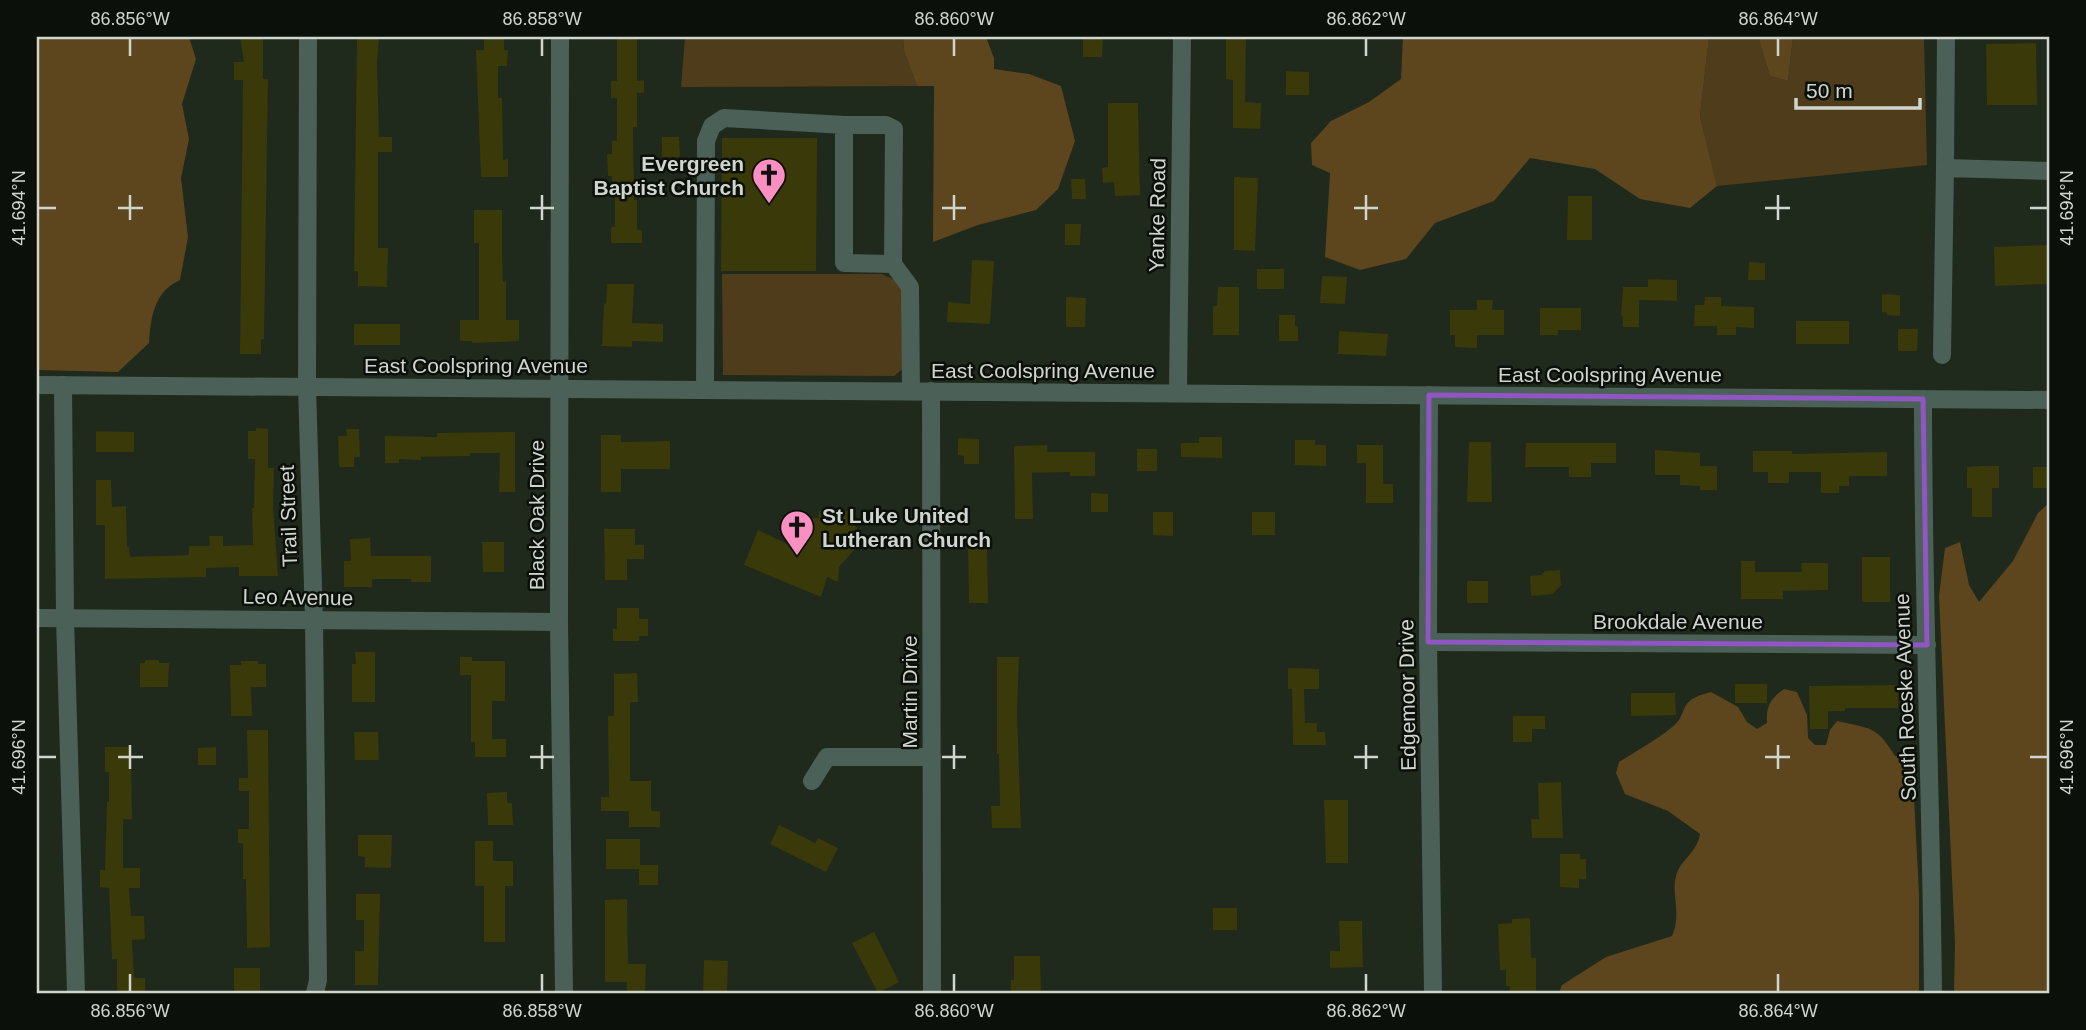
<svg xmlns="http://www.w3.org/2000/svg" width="2086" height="1030" font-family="Helvetica,sans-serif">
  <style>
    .green { fill: #4f3c1b }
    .forest { fill: #5d461d }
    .building { fill: #3a390a }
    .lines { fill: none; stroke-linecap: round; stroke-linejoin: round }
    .minor { stroke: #4b6057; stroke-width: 18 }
    .marked { fill: none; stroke: #9056c3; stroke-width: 5; stroke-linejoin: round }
    .ticks { fill: none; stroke: #d0d6ce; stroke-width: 2.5 }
    .labels { text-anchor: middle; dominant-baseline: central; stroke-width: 5; stroke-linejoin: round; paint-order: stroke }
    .poi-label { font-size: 21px; font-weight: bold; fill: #d0d6ce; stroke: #0c100a; text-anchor: end }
    .street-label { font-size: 21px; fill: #d0d6ce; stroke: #0c100a }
    .neatline { fill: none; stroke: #d0d6ce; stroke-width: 2.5 }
    .ticks-label { font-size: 18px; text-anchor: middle; fill: #d0d6ce }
  </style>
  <rect width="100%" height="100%" fill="#1f291c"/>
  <!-- green -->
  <g class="green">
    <polygon points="685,37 903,37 904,51 917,86 681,87"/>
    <polygon points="1709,37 1758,37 1770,76 1788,81 1793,37 1924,37 1927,165 1717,186 1700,116"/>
    <polygon points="722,274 882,274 897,281 903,293 904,368 894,376 723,375"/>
  </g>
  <!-- forest -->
  <g class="forest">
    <path d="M37 37H189L196 59 182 104 189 139 181 178 188 237 180 280C154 292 151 316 149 343L118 372 37 370Z"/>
    <polygon points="903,37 986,37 994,58 994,69 1029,74 1061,86 1075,141 1058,189 1036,210 978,225 933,242 934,86 917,86 904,51"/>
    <polygon points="1403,37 1709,37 1700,116 1717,186 1690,208 1640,199 1595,169 1530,158 1494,201 1435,223 1406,259 1360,270 1325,257 1330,173 1312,165 1311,143 1331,121 1369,102 1401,79"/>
    <polygon points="1758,37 1793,37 1788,81 1770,76"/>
    <polygon points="2049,503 2049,993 1954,993 1955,943 1939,596 1945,548 1960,542 1969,585 1979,602 2013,561 2038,513"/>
    <path d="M1784 689 1797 692 1807 715 1808 738 1815 745H1826L1830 730 1837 721C1871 729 1876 725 1895 756L1905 755 1912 759 1919 894V993H1559L1562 985 1606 957 1672 936C1682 914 1671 895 1676 876 1680 860 1697 853 1700 834L1668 811 1625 794 1616 773 1619 762C1636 751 1655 741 1671 728 1691 713 1674 701 1711 692L1738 707 1747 722 1757 729 1767 723C1766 706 1770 699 1784 689Z"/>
  </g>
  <!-- building -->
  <g class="building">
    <polygon points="240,37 263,37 263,79 268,79 264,339 261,339 261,354 240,354 243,80 234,80 234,62 244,62"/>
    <polygon points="357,37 379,37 377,63 379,137 392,137 392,152 378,152 378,248 388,248 387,287 358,286 358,271 354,271"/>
    <polygon points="484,37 504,37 504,50 508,50 507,66 498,66 498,98 502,98 503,160 508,159 508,177 481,177 476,50 484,50"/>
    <polygon points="617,37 637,37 637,81 644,80 644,93 637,93 637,127 633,127 634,200 637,200 637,230 642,230 642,243 611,243 611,227 615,227 615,186 612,186 612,176 608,176 607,154 612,154 612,141 617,141 617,98 611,98 611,81 617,81"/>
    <polygon points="1083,37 1103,38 1102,57 1083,57"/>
    <polygon points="1226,37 1246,37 1245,102 1261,103 1260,129 1233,128 1233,80 1226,79"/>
    <polygon points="2036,43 2037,105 1987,105 1986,44"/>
    <polygon points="1286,71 1309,72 1309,95 1286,95"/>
    <polygon points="1108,103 1138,103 1140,195 1115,196 1114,182 1103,183 1102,168 1108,167"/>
    <polygon points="662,137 679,137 680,157 662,157"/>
    <polygon points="722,138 817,138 816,271 721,271"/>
    <polygon points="1234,177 1258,178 1255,251 1234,250"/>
    <polygon points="1071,179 1085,179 1086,199 1072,199"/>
    <polygon points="1568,196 1592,196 1592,240 1567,240"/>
    <polygon points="474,210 502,210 502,255 503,282 506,282 506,320 519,320 519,341 472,343 472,341 460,341 460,320 479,320 479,243 474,243"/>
    <polygon points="1065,224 1081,224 1080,245 1065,245"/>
    <polygon points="2049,245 2049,284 1995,286 1994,247"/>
    <polygon points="972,260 994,261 990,324 947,322 948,302 970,304"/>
    <polygon points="1749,262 1765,263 1765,280 1748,280"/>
    <rect x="1257" y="269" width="27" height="20"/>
    <polygon points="1322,276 1347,277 1345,304 1320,303"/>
    <polygon points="1648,279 1677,280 1677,301 1639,300 1639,327 1623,327 1623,316 1621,316 1623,287 1648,287"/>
    <polygon points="607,284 634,284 632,323 663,324 663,342 632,341 632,347 602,346 604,303 606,304"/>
    <polygon points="1218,287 1239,287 1239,335 1213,335 1213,306 1217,306"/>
    <polygon points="1882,294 1900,295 1900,316 1887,315 1887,313 1882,312"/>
    <polygon points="1066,297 1086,298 1085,327 1066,327"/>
    <polygon points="1705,297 1721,297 1721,306 1754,307 1754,328 1736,327 1736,335 1717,335 1717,326 1694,326 1695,305 1704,305"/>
    <polygon points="1477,300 1493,300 1492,310 1504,310 1504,335 1477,335 1477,348 1455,347 1455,335 1450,335 1450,310 1477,310"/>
    <polygon points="1540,308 1581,308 1581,330 1558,330 1558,335 1540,335"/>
    <polygon points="1279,315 1295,315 1295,326 1298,326 1298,341 1279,341"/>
    <rect x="1796" y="321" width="53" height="23"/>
    <rect x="354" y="324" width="46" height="21"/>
    <polygon points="1898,329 1918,329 1917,351 1898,351"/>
    <polygon points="1339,331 1388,334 1386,356 1338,354"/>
    <polygon points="256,428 268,429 268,468 274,468 273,507 278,576 239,576 239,567 206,568 206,577 105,579 105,525 96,525 96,480 111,480 112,507 126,506 127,547 129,547 130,557 189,555 189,546 210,546 209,536 223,536 223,546 253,545 252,508 254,508 255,459 248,459 248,431 256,431"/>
    <polygon points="346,429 359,429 360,457 354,457 354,467 339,467 338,436 347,436"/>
    <polygon points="96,431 134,432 134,452 96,452"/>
    <polygon points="515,432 515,492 499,492 500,453 470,453 470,456 421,457 421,460 399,459 399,463 385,463 385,436 437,437 437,433"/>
    <polygon points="601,435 621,435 621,442 670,441 670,469 621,469 621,492 601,492"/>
    <polygon points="1199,437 1222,437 1222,458 1181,457 1181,443 1199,443"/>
    <polygon points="958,438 979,439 979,464 964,464 964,456 958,455"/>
    <polygon points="1295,440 1315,440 1315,445 1326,445 1326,466 1295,465"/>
    <polygon points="1469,442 1491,442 1492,502 1467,502"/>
    <polygon points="1526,443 1616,443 1616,463 1591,463 1591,477 1569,477 1569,467 1525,467"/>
    <polygon points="1047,445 1047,452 1095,452 1095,476 1070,476 1070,472 1032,473 1033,519 1015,519 1014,446"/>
    <polygon points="1357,445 1383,445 1383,484 1393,484 1393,503 1366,503 1366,463 1357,463"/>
    <rect x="1137" y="449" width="20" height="22"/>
    <polygon points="1655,450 1700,453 1700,466 1717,466 1717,490 1700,490 1700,486 1680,485 1680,475 1655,475"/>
    <polygon points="1753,451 1792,451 1792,454 1887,452 1887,476 1849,476 1849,486 1839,486 1839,493 1821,493 1821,472 1789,472 1789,483 1768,483 1768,472 1753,472"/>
    <polygon points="1981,466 1999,466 1999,488 1992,488 1992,517 1972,517 1972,488 1967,488 1967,467"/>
    <rect x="2033" y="467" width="16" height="21"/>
    <polygon points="1091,493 1108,494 1108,512 1091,512"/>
    <polygon points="819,511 851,511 861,542 839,567 838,582 827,577 821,597 744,565 758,530 798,549 797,519 819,518"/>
    <polygon points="1153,512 1173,512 1173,536 1153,535"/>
    <rect x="1252" y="512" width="23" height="23"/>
    <polygon points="604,529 635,529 635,545 644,545 644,559 627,559 627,580 605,580"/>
    <polygon points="370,538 371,556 431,556 431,582 411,582 411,579 372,579 372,587 344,587 344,561 351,561 350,539"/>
    <polygon points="482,542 504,542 504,572 483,572"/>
    <polygon points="968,547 987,547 988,603 969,603"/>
    <rect x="1862" y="557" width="28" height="45"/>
    <polygon points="1741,561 1755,561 1755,572 1802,572 1801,563 1828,563 1828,590 1783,591 1783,599 1741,599"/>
    <polygon points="1560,570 1561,585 1553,594 1531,596 1530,576 1541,575 1545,571"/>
    <rect x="1467" y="581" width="21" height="22"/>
    <polygon points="617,608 639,608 639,619 648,619 648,636 639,636 639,641 613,641 613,629 617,629"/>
    <polygon points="355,652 375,652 375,702 352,702 352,664 356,664"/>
    <polygon points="460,657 472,657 472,661 505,661 505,701 492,701 492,739 506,739 506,757 475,757 475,742 471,742 471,675 460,675"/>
    <polygon points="997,657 1019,657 1017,712 1021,828 992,828 991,806 1000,806 999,754 997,754"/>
    <polygon points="145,660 159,660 159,663 169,663 168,687 140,687 140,663 145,663"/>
    <polygon points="241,661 258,661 258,664 266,664 266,687 251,687 252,716 231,716 230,665 241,665"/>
    <polygon points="1288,668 1319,669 1319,689 1304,689 1305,723 1317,723 1317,732 1325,732 1326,745 1293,745 1292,689 1288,689"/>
    <polygon points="637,673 638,702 630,702 630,781 651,781 651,811 660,811 660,827 629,827 629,811 601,811 601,797 609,797 608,716 614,716 614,674"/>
    <rect x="1735" y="684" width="32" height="19"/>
    <polygon points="1898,685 1898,708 1845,708 1845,711 1828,711 1828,729 1810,729 1809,686"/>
    <polygon points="1631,693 1675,693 1676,715 1631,716"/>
    <polygon points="1513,716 1545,716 1545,729 1532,729 1532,742 1513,742"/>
    <polygon points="247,730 268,730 270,947 247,948 246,879 243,879 243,843 238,843 238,829 249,829 249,791 239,791 239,778 248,778"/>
    <polygon points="354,732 378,732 379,760 355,760"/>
    <polygon points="105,747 131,747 132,819 123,819 123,868 140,868 140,888 129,888 131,916 144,916 145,939 132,940 134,978 145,978 145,993 117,993 117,959 112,959 109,888 100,887 100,870 105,870 107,802 109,802 109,772 105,772"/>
    <polygon points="216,747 216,765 198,765 198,748"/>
    <polygon points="1561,782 1563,838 1532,838 1531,819 1539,819 1538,783"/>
    <polygon points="507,792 507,803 512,803 513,825 488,825 487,793"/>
    <polygon points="1324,800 1348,800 1348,863 1326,863"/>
    <polygon points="779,825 815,843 818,838 838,848 826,872 770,844"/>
    <polygon points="358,835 392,835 391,868 365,867 365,857 358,856"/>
    <polygon points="606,839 640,839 640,865 658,865 658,885 639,885 639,869 606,869"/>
    <polygon points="475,841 493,841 493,861 513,861 513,886 505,886 505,942 484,942 484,886 475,886"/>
    <polygon points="1560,854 1580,854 1580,859 1586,859 1586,879 1579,879 1579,888 1560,887"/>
    <polygon points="356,894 380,894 378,985 355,985 355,951 364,951 364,920 356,920"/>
    <polygon points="627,899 628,964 646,964 645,993 627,993 627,982 605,982 605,900"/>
    <rect x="1213" y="908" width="24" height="22"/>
    <polygon points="1530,918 1531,958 1536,958 1536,993 1510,993 1510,986 1506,986 1506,970 1500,970 1498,924 1512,923 1512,919"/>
    <polygon points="1339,921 1362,921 1363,967 1330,968 1330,951 1340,951"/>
    <polygon points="874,932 899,982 878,993 852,943"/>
    <polygon points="1014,956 1040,956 1041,993 1011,993 1011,980 1014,980"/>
    <polygon points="704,960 728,961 727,993 703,993"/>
    <rect x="234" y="968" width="26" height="25"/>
  </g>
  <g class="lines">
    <!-- minor -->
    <g class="minor">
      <polyline points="308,37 307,387 314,620 318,980 315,993"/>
      <polyline points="560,37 559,622 564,993"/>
      <polyline points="844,125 886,125 894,129 893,264 910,287 911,391"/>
      <polyline points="1945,168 1946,37"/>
      <polyline points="1942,355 1945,168 2049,171"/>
      <polyline points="37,385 2049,400"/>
      <polyline points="63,385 65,618 76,993"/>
      <polyline points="705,390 706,141 712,126 724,118 844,125 844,263 893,264"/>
      <polyline points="931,391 932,993"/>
      <polyline points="1178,393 1182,37"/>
      <polyline points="1429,395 1428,642 1433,993"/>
      <path d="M1923 399C1923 597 1931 795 1933 993"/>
      <polyline points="37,618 559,622"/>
      <polyline points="1428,642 1927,645"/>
      <polyline points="812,781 827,757 932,757"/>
    </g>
  </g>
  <!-- marked area -->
  <path class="marked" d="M1429 395 1923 399 1927 645 1428 642Z"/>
  <!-- ticks -->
  <path class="ticks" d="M130 38V56M542 38V56M954 38V56M1366 38V56M1778 38V56M130 195V220M542 195V220M954 195V220M1366 195V220M1778 195V220M38 208H56M118 208H143M530 208H554M942 208H966M1354 208H1378M1765 208H1790M2030 208H2048M130 745V769M542 745V769M954 745V769M1366 745V769M1778 745V769M38 757H56M118 757H143M530 757H554M942 757H966M1354 757H1378M1765 757H1790M2030 757H2048M130 974V992M542 974V992M954 974V992M1366 974V992M1778 974V992"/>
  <!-- icons -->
  <defs>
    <g id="church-pin" transform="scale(1.75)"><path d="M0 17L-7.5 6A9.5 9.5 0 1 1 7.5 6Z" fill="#fc8fc2" stroke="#0c100a"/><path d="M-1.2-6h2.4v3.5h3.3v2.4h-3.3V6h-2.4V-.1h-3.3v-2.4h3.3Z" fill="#111"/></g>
  </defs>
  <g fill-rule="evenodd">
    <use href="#church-pin" x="769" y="175"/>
    <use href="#church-pin" x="797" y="527"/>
  </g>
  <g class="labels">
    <!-- poi labels -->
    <g class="poi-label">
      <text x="744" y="163">Evergreen<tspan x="744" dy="24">Baptist Church</tspan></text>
      <text x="822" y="515" text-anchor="start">St Luke United<tspan x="822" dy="24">Lutheran Church</tspan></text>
    </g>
    <!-- street labels -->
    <g class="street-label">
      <text transform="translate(1157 215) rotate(-89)">Yanke Road</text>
      <text x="476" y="365">East Coolspring Avenue</text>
      <text x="1043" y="370">East Coolspring Avenue</text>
      <text x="1610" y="374">East Coolspring Avenue</text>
      <text transform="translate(536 515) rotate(-90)">Black Oak Drive</text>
      <text transform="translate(288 516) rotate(-92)">Trail Street</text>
      <text transform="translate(298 597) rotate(1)">Leo Avenue</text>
      <text x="1678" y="621">Brookdale Avenue</text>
      <text transform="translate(909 692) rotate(-90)">Martin Drive</text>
      <text transform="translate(1407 695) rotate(-91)">Edgemoor Drive</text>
      <text transform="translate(1905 697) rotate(-92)">South Roeske Avenue</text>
    </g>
  </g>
  <!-- border -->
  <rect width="2086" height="1030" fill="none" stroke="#0c100a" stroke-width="77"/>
  <!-- scale -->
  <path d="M1796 98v10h124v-10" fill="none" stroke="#d0d6ce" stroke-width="3.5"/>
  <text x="1806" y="98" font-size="21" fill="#d0d6ce" stroke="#0c100a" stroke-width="5" paint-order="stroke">50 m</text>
  <rect x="38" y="38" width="2010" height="954" class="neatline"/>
  <g class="ticks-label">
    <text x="130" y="25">86.856°W</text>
    <text x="542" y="25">86.858°W</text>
    <text x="954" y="25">86.860°W</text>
    <text x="1366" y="25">86.862°W</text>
    <text x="1778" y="25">86.864°W</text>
    <text transform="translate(2067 208) rotate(-90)" y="6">41.694°N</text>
    <text transform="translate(19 208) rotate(-90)" y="6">41.694°N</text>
    <text transform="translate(2067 757) rotate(-90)" y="6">41.696°N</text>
    <text transform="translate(19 757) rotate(-90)" y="6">41.696°N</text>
    <text x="130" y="1017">86.856°W</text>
    <text x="542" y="1017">86.858°W</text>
    <text x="954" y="1017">86.860°W</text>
    <text x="1366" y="1017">86.862°W</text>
    <text x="1778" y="1017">86.864°W</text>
  </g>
</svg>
